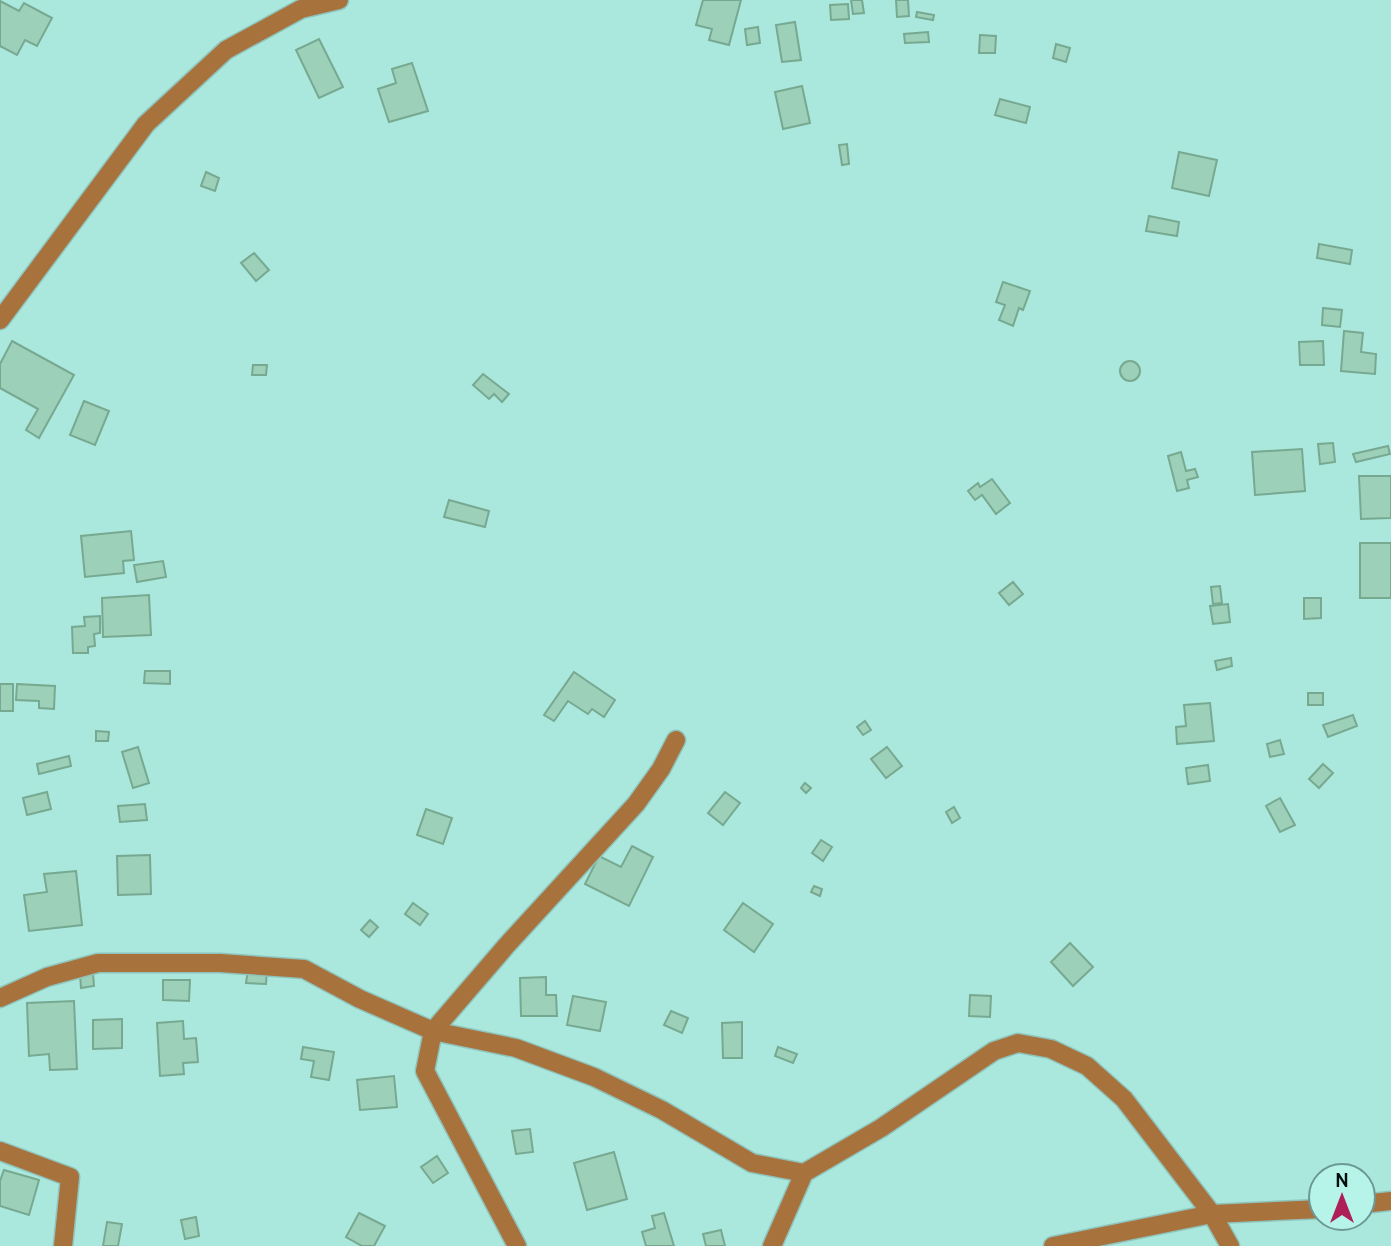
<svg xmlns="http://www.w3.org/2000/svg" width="1391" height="1246" font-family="Cabin,sans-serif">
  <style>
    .building { fill: #9dd0b8; stroke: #77a991; stroke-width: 2 }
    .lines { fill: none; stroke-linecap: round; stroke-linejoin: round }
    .minor-casing { stroke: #8fc4bc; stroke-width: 21 }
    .minor { stroke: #a8723d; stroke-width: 18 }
  </style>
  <rect width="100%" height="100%" fill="#aae7dd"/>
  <!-- building -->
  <g class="building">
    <polygon points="703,0 741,0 729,45 709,40 712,29 696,25"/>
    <polygon points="851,0 862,0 864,13 853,14"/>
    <polygon points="896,0 908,0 909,16 897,17"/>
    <polygon points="0,1 19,11 24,3 52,18 37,46 25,40 17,55 0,46"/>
    <polygon points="848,4 849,19 831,20 830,5"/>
    <polygon points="917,12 934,15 933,20 916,17"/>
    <polygon points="795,22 801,60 782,62 776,25"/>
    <polygon points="758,27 760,43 747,45 745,29"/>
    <polygon points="928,32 929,42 905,43 904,34"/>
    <polygon points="980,35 996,36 995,53 979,53"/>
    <polygon points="319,39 343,87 319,98 296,50"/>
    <polygon points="1056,44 1070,48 1066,62 1053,58"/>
    <polygon points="412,63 428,111 389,122 378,89 396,83 392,69"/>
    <polygon points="802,86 810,123 783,129 775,92"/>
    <polygon points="1000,99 1030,107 1026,123 995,115"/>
    <polygon points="847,144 849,164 842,165 839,145"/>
    <polygon points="1179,152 1217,160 1209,196 1172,188"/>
    <polygon points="206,172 219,178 215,191 201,186"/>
    <polygon points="1149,216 1179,222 1177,236 1146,231"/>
    <polygon points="1319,244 1352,250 1350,264 1317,258"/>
    <polygon points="254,253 269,270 256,281 241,263"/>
    <polygon points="1003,282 1030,291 1023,310 1019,308 1013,326 999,320 1005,305 996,302"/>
    <polygon points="1323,308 1342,310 1340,327 1322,325"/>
    <polygon points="1344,331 1363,333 1361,352 1376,354 1375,374 1341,371"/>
    <polygon points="12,341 74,375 39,438 26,430 38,409 0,388 0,364"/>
    <polygon points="1323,341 1324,365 1300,365 1299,342"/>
    <circle cx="1130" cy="371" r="10"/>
    <polygon points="253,365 267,365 266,375 252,375"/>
    <polygon points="483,374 509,394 502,402 494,394 489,399 473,385"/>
    <polygon points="84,401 109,411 95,445 70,435"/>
    <polygon points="1333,443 1335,462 1320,464 1318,444"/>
    <polygon points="1388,446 1390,454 1356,462 1353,454"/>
    <polygon points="1302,449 1305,491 1255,495 1252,452"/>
    <polygon points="1181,452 1186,471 1195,469 1198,477 1187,480 1189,488 1177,491 1168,456"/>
    <polygon points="1359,476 1391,476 1391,518 1361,519"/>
    <polygon points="992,479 1010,503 996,514 982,495 975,500 968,491 978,483 980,487"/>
    <polygon points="449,500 489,511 485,527 444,517"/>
    <polygon points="131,531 134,560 123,561 124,573 85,577 81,536"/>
    <rect x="1360" y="543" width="31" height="55"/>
    <polygon points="163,561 166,577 137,582 134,565"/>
    <polygon points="1013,582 1023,594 1009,605 999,593"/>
    <polygon points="1220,586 1222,603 1213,604 1211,587"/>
    <polygon points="149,595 151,635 103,637 102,598"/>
    <polygon points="1304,598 1321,598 1321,618 1304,619"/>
    <polygon points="1228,604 1230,622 1213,624 1210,606"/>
    <polygon points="100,616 100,633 94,634 95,646 88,647 88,653 73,653 72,627 85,626 84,617"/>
    <polygon points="1231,658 1232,666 1217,670 1215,661"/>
    <polygon points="145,671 170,671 170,684 144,683"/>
    <polygon points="574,672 615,700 604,717 592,709 588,714 568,701 554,721 544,715"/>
    <rect x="0" y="684" width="13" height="27"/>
    <polygon points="17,684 55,686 54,709 39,708 39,701 16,700"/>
    <rect x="1308" y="693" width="15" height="12"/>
    <polygon points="1210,703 1214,741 1177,744 1176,727 1186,726 1184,705"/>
    <polygon points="1353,715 1357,726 1328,737 1323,725"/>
    <polygon points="865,721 871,730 863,735 857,727"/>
    <polygon points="96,731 109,732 108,741 96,741"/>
    <polygon points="1280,740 1284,754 1270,757 1267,744"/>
    <polygon points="138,747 149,783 133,788 122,752"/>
    <polygon points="887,747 902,766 886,778 871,759"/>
    <polygon points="69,756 71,766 39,774 37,764"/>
    <polygon points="1323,764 1333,773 1319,788 1309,779"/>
    <polygon points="1208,765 1210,781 1188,784 1186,768"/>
    <polygon points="805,783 811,788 806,793 801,788"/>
    <polygon points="47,792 51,809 27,815 23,798"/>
    <polygon points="725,792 740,803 723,825 708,813"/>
    <polygon points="1280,798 1295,825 1280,832 1266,806"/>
    <polygon points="145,804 147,820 120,822 118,806"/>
    <polygon points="954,807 960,818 952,823 946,812"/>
    <polygon points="426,809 452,818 443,844 417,835"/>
    <polygon points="821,840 832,847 823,861 812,853"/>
    <polygon points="632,846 653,857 629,906 585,884 599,856 621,867"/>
    <polygon points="150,855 151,894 118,895 117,856"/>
    <polygon points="76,871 82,925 29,931 24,895 47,892 44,874"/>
    <polygon points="814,886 822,889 820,896 811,892"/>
    <polygon points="413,903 428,914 420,925 405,914"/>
    <polygon points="743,903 773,924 754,952 724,930"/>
    <polygon points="370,920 378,927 369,937 361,930"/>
    <polygon points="1070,943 1093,967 1073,986 1051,962"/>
    <polygon points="248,969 267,970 266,984 246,983"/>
    <polygon points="93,973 94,986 81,988 80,974"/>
    <polygon points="546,977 546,995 556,995 557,1016 521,1016 520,978"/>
    <polygon points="163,980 190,980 189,1001 163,1000"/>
    <polygon points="970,995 991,996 990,1017 969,1016"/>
    <polygon points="573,996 606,1002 600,1031 567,1025"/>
    <polygon points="74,1001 77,1069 50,1070 49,1054 29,1056 27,1003"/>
    <polygon points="671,1011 688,1018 682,1033 664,1025"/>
    <polygon points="122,1019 122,1048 93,1049 93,1020"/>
    <polygon points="183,1021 184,1039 196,1038 198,1062 183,1063 184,1074 160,1076 157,1023"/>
    <polygon points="742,1022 742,1058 723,1058 722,1023"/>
    <polygon points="303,1047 334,1052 329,1080 311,1077 314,1061 301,1059"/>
    <polygon points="778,1047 797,1054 793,1063 775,1056"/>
    <polygon points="394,1076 397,1107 360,1110 357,1080"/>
    <polygon points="530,1129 533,1152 516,1154 512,1131"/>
    <polygon points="614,1152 627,1199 587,1210 574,1163"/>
    <polygon points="437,1156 448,1173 433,1183 421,1167"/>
    <polygon points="4,1170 39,1180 29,1215 0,1206 0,1181"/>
    <polygon points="359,1213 385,1226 374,1246 362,1246 346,1237"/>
    <polygon points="664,1213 674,1246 646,1246 642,1232 655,1228 652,1216"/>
    <polygon points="196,1217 199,1236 185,1239 181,1220"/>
    <polygon points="107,1222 122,1224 118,1246 103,1246"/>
    <polygon points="721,1230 725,1246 706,1246 703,1234"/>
  </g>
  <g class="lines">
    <!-- minor casing -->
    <g class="minor-casing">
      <g id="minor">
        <polyline points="0,320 146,124 226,50 301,9 339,0"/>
        <polyline points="0,998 47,977 98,963 220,963 304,969 360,999 433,1031 516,1048 594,1077 662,1110 752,1163 804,1173"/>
        <polyline points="0,1151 70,1177 63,1246"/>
        <polyline points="1363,1204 1391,1201"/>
        <polyline points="517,1246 425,1071 433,1031 506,946 636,804 661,769 676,740"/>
        <polyline points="772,1246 804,1173 881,1128 994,1051 1018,1043 1051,1049 1087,1066 1124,1099 1212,1214 1230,1246"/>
        <polyline points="1053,1246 1212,1214 1321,1209"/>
      </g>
    </g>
    <!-- minor -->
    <use href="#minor" class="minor"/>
  </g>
  <!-- north arrow -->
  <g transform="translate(1342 1197)"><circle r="33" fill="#b6f4ea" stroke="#6d9892" stroke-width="2"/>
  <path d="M0-5L12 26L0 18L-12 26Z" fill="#ae1f57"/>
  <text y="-10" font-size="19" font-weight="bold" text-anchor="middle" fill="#000f0d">N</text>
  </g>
</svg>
